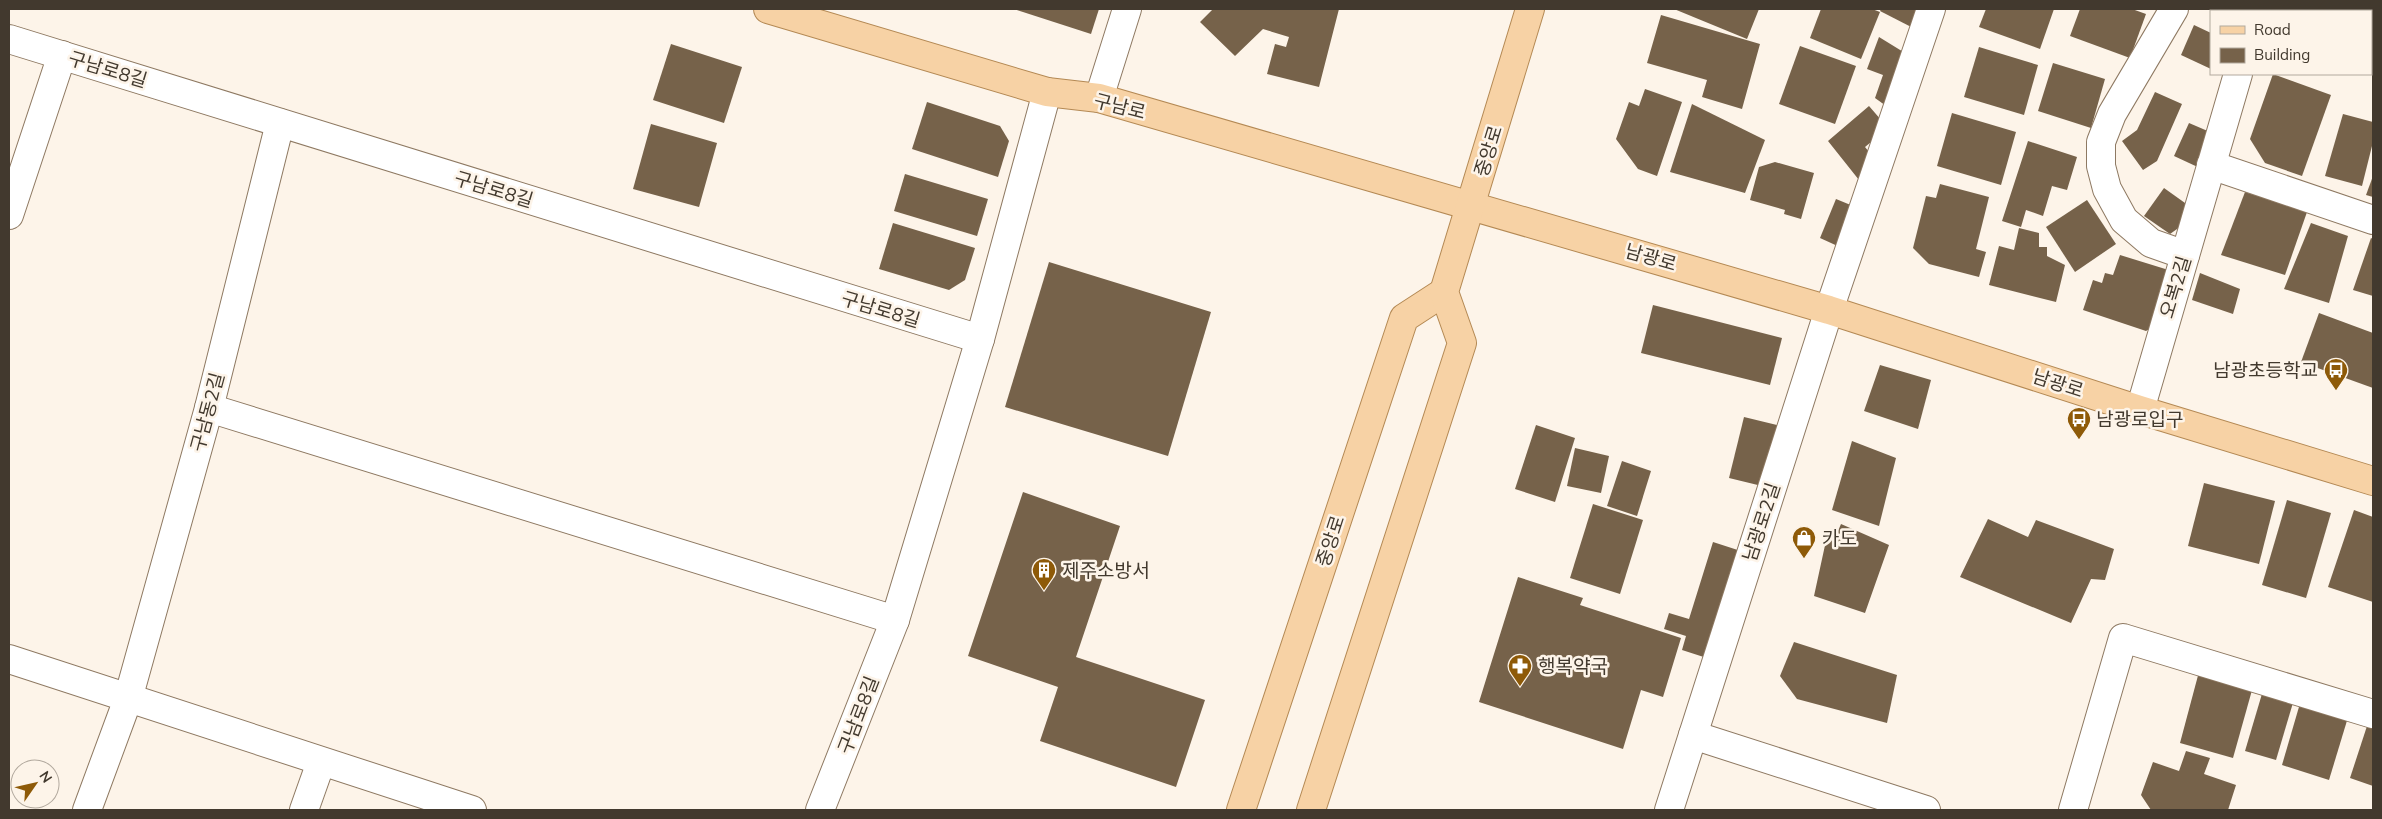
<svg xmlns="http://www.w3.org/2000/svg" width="2382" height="819" font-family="Mulish,'Noto Sans KR',sans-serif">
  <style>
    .building { fill: #76624a }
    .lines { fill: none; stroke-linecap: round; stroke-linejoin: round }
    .minor-casing { stroke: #8e7962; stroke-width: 30 }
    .major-casing { stroke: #b48954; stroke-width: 30 }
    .minor { stroke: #fff; stroke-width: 28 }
    .major { stroke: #f7d2a5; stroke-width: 28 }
    .labels { text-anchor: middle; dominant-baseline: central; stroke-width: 5; stroke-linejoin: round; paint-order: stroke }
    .street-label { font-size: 19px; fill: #42392e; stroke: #fdf4e9 }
    .poi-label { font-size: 19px; fill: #42392e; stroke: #fdf4e9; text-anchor: start }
  </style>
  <rect width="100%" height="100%" fill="#fdf4e9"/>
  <!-- building -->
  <g class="building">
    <polygon points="1014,9 1099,9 1091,34"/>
    <polygon points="1213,9 1339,9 1319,87 1267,74 1275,44 1286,47 1289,37 1263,29 1235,56 1200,22"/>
    <polygon points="1674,9 1759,9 1747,39"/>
    <polygon points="1821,9 1872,9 1880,12 1861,59 1810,38"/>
    <polygon points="1881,9 1927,9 1919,31 1880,11"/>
    <polygon points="1986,9 2054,9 2040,49 1979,27"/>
    <polygon points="2080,9 2132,9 2146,14 2130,58 2070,36"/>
    <polygon points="1661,15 1760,44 1742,109 1702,97 1707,80 1647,63"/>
    <polygon points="2194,25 2211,33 2211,69 2181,55"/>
    <polygon points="1879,37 1905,53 1889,108 1875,98 1883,75 1867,69"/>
    <polygon points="671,44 742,67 724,123 653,100"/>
    <polygon points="1800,46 1856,66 1835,124 1779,104"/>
    <polygon points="1979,47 2038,65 2024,115 1964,97"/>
    <polygon points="2053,63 2105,79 2091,128 2038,111"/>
    <polygon points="2273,74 2331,95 2302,176 2265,163 2250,139"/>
    <polygon points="1645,89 1682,102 1657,176 1638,169 1616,139 1629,102 1639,106"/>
    <polygon points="2155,92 2182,104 2157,161 2143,170 2122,141 2137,130"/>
    <polygon points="927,102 1000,126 1009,141 998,177 912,149"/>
    <polygon points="1692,104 1765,140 1745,193 1670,172"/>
    <polygon points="1869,106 1888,128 1865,147 1879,164 1859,180 1828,141"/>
    <polygon points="1952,113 2016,132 2001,185 1937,166"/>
    <polygon points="2343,114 2373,122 2373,142 2362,186 2325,176"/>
    <polygon points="2189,123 2217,135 2202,169 2174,156"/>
    <polygon points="651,124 717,143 699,207 633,189"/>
    <polygon points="2028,141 2077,157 2067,190 2052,186 2043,216 2026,210 2021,227 2002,221"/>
    <polygon points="1775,162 1814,173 1801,219 1784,214 1785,210 1750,200 1759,167"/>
    <polygon points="905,174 988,199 977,236 894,211"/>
    <polygon points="2373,176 2373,197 2366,195"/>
    <polygon points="1940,184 1989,197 1976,249 1986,252 1979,277 1929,264 1913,248 1926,196 1936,198"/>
    <polygon points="2164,188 2192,208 2194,217 2170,234 2144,216"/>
    <polygon points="2245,192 2307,212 2285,275 2221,255"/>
    <polygon points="1836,199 1858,208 1842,248 1820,238"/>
    <polygon points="2087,200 2116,244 2075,272 2046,227"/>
    <polygon points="893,223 975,248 965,280 949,290 879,269"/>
    <polygon points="2311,223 2348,236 2329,303 2284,289"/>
    <polygon points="2019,228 2039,233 2039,247 2047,247 2047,256 2065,265 2056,302 1989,285 1999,246 2014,250"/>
    <polygon points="2371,238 2373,239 2373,296 2353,290"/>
    <polygon points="2120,255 2175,272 2159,323 2146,331 2083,310 2093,280 2102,283 2105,273 2113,275"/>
    <polygon points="1049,262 1211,312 1168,456 1005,407"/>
    <polygon points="2200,273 2240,289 2233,314 2192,300"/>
    <polygon points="1653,305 1782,338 1770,385 1641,353"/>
    <polygon points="2319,313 2373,333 2373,388 2301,362"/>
    <polygon points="1880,365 1931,380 1918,429 1864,411"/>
    <polygon points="1744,417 1781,426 1766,487 1729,478"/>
    <polygon points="1536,425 1575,438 1555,502 1515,489"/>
    <polygon points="1852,441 1896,458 1879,526 1832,510"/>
    <polygon points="1575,448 1609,456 1601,493 1567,486"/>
    <polygon points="1622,461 1651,471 1637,516 1607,506"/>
    <polygon points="2204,483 2275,501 2259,564 2188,546"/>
    <polygon points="1023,492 1120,526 1076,657 1205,700 1176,787 1040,741 1058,687 968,656"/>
    <polygon points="2287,500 2331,513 2306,598 2262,585"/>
    <polygon points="1593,504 1643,520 1620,594 1570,578"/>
    <polygon points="2354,510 2373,517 2373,602 2328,587"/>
    <polygon points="1988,519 2028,537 2036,520 2114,549 2105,580 2091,579 2071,623 1960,577"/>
    <polygon points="1841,524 1889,545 1865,613 1814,596 1827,536 1835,538"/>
    <polygon points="1713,542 1747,553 1713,660 1682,650 1686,636 1664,629 1669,613 1689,619"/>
    <polygon points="1518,577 1583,598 1580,605 1681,638 1663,697 1641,690 1623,749 1479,702"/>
    <polygon points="1794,642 1897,675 1887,723 1797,699 1780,676"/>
    <polygon points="2200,668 2254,683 2233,758 2180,743"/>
    <polygon points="2264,687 2295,696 2276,760 2245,751"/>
    <polygon points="2301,700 2349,714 2329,780 2282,765"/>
    <polygon points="2368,723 2373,725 2373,786 2350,778"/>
    <polygon points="2186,751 2210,758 2204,774 2236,785 2228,810 2151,810 2141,795 2153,762 2179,771"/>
  </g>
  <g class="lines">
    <!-- minor casing -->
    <g class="minor-casing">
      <g id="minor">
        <polyline points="2174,9 2112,114 2101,142 2101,166 2107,189 2124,220 2151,243 2185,255"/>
        <polyline points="2335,9 2343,11"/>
        <polyline points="2257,11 2258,9"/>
        <polyline points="2371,20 2373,21"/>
        <polyline points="9,39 980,339"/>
        <polyline points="1099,98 1127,9"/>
        <polyline points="2211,165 2373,220"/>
        <polyline points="9,215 62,55"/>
        <polyline points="209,408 895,620"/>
        <polyline points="2140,410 2238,74"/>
        <polyline points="9,659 472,810"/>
        <polyline points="1693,735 1926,810"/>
        <polyline points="87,810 128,699 209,408 280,123"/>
        <polyline points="304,810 321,762"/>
        <polyline points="820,810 895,620 980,339 1047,92"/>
        <polyline points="1669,810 1829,310 1931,9"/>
        <polyline points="2073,810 2123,638 2373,714"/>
      </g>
    </g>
    <!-- major casing -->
    <g class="major-casing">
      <g id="major">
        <polyline points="768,9 1047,92 1099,98 1829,310 2140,410 2373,481"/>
        <polyline points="1241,810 1404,318 1444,292"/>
        <polyline points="1311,810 1462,343 1444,292 1530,9"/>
      </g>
    </g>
    <!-- minor -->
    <use href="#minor" class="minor"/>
    <!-- major -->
    <use href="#major" class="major"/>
  </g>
  <!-- icons -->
  <defs>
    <g id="bus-pin" transform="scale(1.25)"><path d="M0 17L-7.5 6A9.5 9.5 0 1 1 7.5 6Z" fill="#8e5a08" stroke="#fdf4e9"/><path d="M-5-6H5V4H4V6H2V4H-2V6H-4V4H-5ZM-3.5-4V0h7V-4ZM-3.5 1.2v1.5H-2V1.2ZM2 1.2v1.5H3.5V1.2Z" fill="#fff"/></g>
    <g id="shop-pin" transform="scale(1.25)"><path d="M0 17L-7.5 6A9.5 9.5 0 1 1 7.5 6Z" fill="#8e5a08" stroke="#fdf4e9"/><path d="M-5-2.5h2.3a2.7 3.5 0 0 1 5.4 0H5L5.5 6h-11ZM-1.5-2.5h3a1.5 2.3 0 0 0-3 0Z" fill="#fff"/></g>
    <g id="building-pin" transform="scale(1.25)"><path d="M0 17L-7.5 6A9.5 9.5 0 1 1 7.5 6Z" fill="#8e5a08" stroke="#fdf4e9"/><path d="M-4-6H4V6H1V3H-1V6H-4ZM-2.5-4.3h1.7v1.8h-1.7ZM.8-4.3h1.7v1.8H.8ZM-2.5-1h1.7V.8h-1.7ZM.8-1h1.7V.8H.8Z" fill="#fff"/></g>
    <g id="pharmacy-pin" transform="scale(1.25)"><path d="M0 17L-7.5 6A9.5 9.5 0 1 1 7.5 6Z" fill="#8e5a08" stroke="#fdf4e9"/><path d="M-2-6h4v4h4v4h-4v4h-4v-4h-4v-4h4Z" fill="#fff"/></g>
  </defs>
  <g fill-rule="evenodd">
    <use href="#bus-pin" x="2336" y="370"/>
    <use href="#bus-pin" x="2079" y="419"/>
    <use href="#shop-pin" x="1804" y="538"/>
    <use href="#building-pin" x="1044" y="570"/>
    <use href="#pharmacy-pin" x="1520" y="666"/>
  </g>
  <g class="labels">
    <!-- street labels -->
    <g class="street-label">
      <text transform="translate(108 69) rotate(17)">구남로8길</text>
      <text transform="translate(1120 106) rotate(14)">구남로</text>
      <text transform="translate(1488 151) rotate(-73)">중앙로</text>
      <text transform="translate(494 189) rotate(17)">구남로8길</text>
      <text transform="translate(1651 257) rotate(16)">남광로</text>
      <text transform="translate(2175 287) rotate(-73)">오복2길</text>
      <text transform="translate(881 309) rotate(17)">구남로8길</text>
      <text transform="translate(2058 383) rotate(18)">남광로</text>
      <text transform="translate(207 412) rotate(-75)">구남동2길</text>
      <text transform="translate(1761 522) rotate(-72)">남광로2길</text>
      <text transform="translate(1330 541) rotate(-72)">중앙로</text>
      <text transform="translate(858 715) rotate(-69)">구남로8길</text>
    </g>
    <!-- poi labels -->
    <g class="poi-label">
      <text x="2318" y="370" text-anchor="end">남광초등학교</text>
      <text x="2096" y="419">남광로입구</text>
      <text x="1822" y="538">카도</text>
      <text x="1062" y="570">제주소방서</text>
      <text x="1538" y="666">행복약국</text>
    </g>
  </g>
  <!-- border -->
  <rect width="2382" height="819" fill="none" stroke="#42392e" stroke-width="20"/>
  <!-- legend -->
  <rect x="2210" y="10" width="162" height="65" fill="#fdf4e9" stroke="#b2a99e"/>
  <rect x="2220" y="26" width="25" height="8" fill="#f7d2a5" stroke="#b2a99e"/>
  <text x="2254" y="35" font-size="15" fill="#42392e">Road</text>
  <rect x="2220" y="48" width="25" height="15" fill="#76624a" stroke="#b2a99e"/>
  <text x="2254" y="60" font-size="15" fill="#42392e">Building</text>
  <!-- north arrow -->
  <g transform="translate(35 784) rotate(56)"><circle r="24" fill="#fdf4e9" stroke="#b2a99e"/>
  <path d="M0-4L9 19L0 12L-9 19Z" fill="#8e5a08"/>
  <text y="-8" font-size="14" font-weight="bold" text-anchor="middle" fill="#42392e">N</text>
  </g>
</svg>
